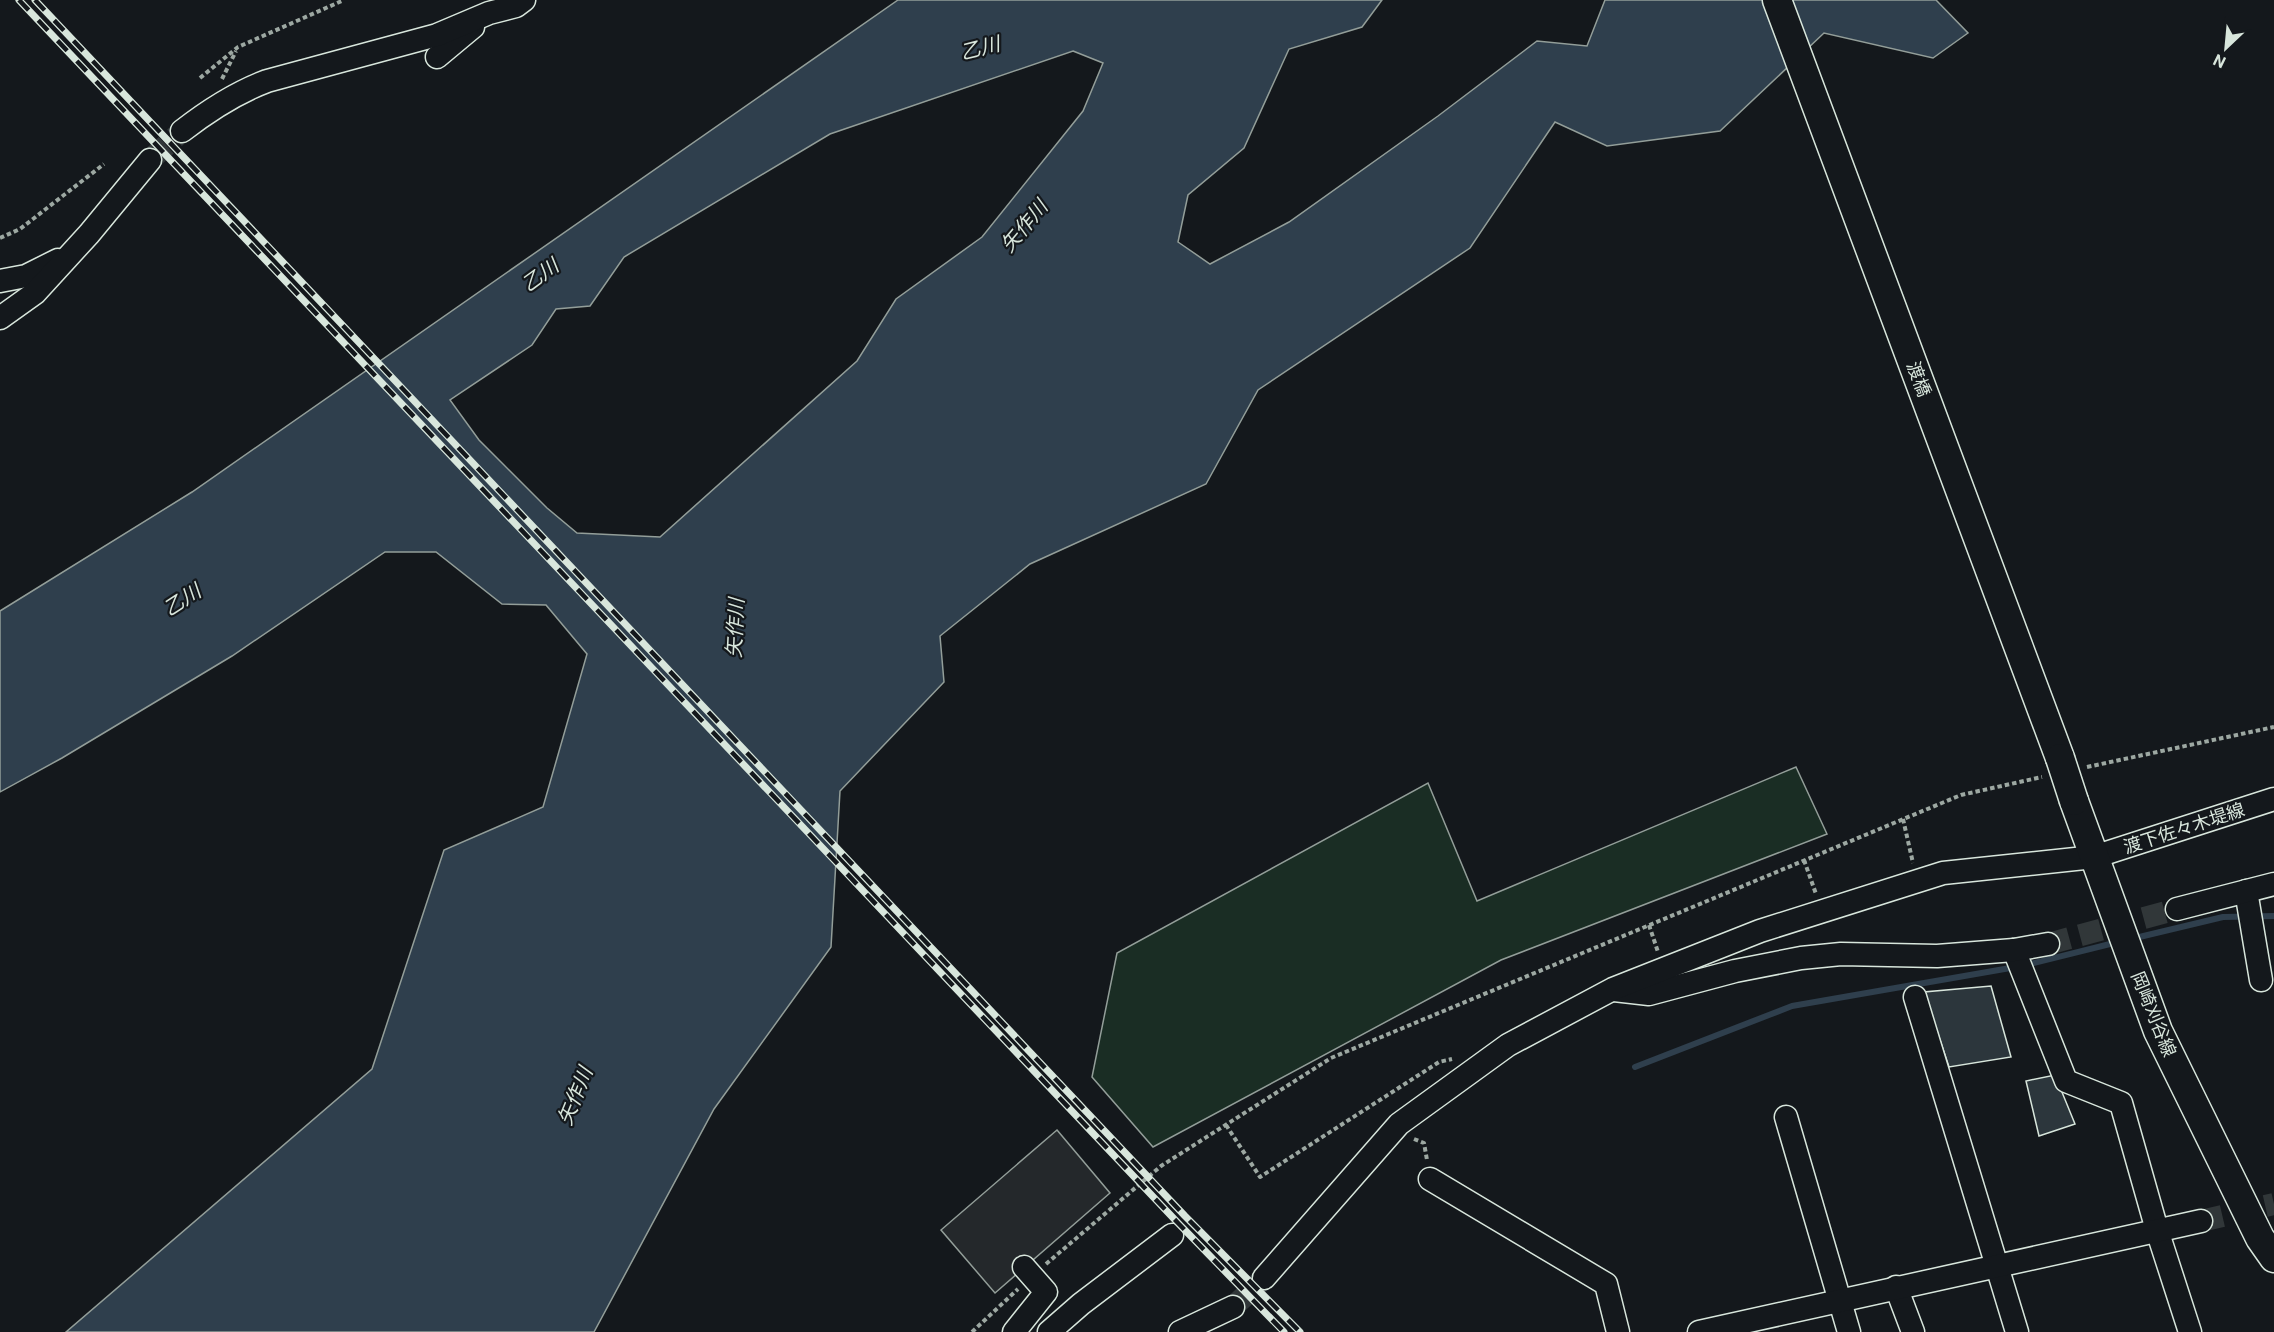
<svg xmlns="http://www.w3.org/2000/svg" width="2274" height="1332" font-family="Roboto,'Noto Sans JP',sans-serif">
  <style>
    .green { fill: #1a2d24; stroke: #939e99; stroke-width: 1.5 }
    .parking { fill: #24282b; stroke: #939e99; stroke-width: 1.5 }
    .water { fill: #2f3f4d; stroke: #939e99; stroke-width: 1.5; fill-rule: evenodd }
    .lines { fill: none; stroke-linecap: round; stroke-linejoin: round }
    .stream { stroke: #2f3f4d; stroke-width: 6 }
    .building { fill: #2c363c; stroke: #d8e6dc; stroke-width: 1.5 }
    .minor-tunnel { stroke: #313739; stroke-width: 22; stroke-dasharray: 22 11; stroke-linecap: butt }
    .minor-casing { stroke: #d8e6dc; stroke-width: 25 }
    .major-casing { stroke: #d8e6dc; stroke-width: 31 }
    .path { stroke: #9da8a2; stroke-width: 4; stroke-dasharray: 4.5 3; stroke-linecap: butt }
    .minor { stroke: #14181c; stroke-width: 22 }
    .major { stroke: #14181c; stroke-width: 28 }
    .rail-casing { stroke: #d8e6dc; stroke-width: 7 }
    .rail { stroke: #14181c; stroke-width: 4.5; stroke-dasharray: 14; stroke-linecap: butt }
    .major-bridge-casing { stroke: #d8e6dc; stroke-width: 31; stroke-linecap: butt }
    .major-bridge { stroke: #14181c; stroke-width: 28 }
    .labels { text-anchor: middle; dominant-baseline: central; stroke-width: 4.5; stroke-linejoin: round; paint-order: stroke }
    .street-label { font-size: 18px; fill: #d8e6dc; stroke: #14181c }
    .water-label { font-size: 20px; font-style: italic; fill: #d8e6dc; stroke: #14181c }
  </style>
  <rect width="100%" height="100%" fill="#14181c"/>
  <!-- green -->
  <polygon class="green" points="1796,767 1827,834 1501,960 1153,1147 1092,1077 1117,953 1428,783 1477,901"/>
  <!-- parking -->
  <polygon class="parking" points="1057,1130 1110,1193 995,1293 941,1230"/>
  <!-- water -->
  <path class="water" d="M898 0H1382L1362 27 1289 49 1244 148 1188 195 1178 242 1210 264 1289 222 1438 116 1537 41 1587 46 1605 0H1936L1968 33 1933 58 1824 33 1720 131 1607 146 1555 122 1470 248 1258 390 1206 484 1030 564 940 636 944 682 840 791 831 947 714 1109 594 1332H66L372 1069 444 850 543 807 587 654 546 605 502 604 436 552H385L232 656 62 758 0 792V611L192 492ZM1073 51 1103 63 1083 111 982 237 896 299 857 361 660 537 577 533 547 508 479 440 450 400 532 345 556 309 590 306 624 257 830 134Z"/>
  <g class="lines">
    <!-- stream -->
    <g class="stream">
      <polyline points="2131,939 2223,917 2274,916"/>
      <polyline points="2026,965 2118,942"/>
      <polyline points="1635,1067 1792,1006 2016,967"/>
    </g>
  </g>
  <!-- building -->
  <g class="building">
    <polygon points="1991,986 2011,1057 1949,1067 1924,992"/>
    <polygon points="2055,1075 2075,1124 2039,1136 2026,1081"/>
  </g>
  <g class="lines">
    <!-- minor-tunnel -->
    <g class="minor-tunnel">
      <polyline points="150,160 182,131"/>
      <polyline points="2048,944 2177,909"/>
      <polyline points="2201,1221 2274,1204"/>
      <polyline points="1233,1307 1264,1278"/>
    </g>
    <!-- minor casing -->
    <g class="minor-casing">
      <g id="minor">
        <polyline points="437,57 473,27"/>
        <path d="M182 131C209 110 235 93 267 81L437 35 489 13 516 6 524 0"/>
        <polyline points="0,281 26,276 58,260"/>
        <polyline points="0,318 35,293 89,234 150,160"/>
        <polyline points="2246,891 2261,980"/>
        <polyline points="2177,909 2274,884"/>
        <polyline points="2014,950 2066,1081 2121,1103 2157,1230 2190,1332"/>
        <polyline points="1614,990 1649,994 1735,971 1801,958 1841,954 1937,956 2014,950 2048,944"/>
        <polyline points="1915,997 2017,1332"/>
        <polyline points="1786,1117 1849,1332"/>
        <polyline points="1430,1179 1606,1284 1618,1332"/>
        <polyline points="1264,1278 1399,1124 1508,1045 1613,989 1760,931 1943,873 2094,857 2274,799"/>
        <polyline points="1896,1287 1913,1332"/>
        <polyline points="1014,1332 1046,1292 1024,1267"/>
        <polyline points="1049,1332 1081,1304 1172,1235"/>
        <polyline points="1180,1332 1233,1307"/>
        <polyline points="1699,1332 2201,1221"/>
      </g>
    </g>
    <!-- major casing -->
    <g class="major-casing">
      <g id="major">
        <polyline points="1777,0 2060,758"/>
        <polyline points="2074,801 2158,1031 2260,1238 2274,1258"/>
      </g>
    </g>
    <!-- path -->
    <g class="path">
      <polyline points="200,78 238,47 344,0"/>
      <polyline points="222,79 236,51"/>
      <polyline points="0,238 20,229 104,164"/>
      <polyline points="2087,767 2274,727"/>
      <polyline points="1903,819 1913,863"/>
      <polyline points="1804,860 1816,894"/>
      <polyline points="1649,925 1658,952"/>
      <polyline points="1226,1125 1260,1177 1439,1062 1452,1059"/>
      <polyline points="1414,1139 1424,1143 1427,1160"/>
      <polyline points="1046,1264 1161,1166 1331,1058 1961,795 2042,777"/>
      <polyline points="972,1332 1018,1289"/>
    </g>
    <!-- minor -->
    <use href="#minor" class="minor"/>
    <!-- major -->
    <use href="#major" class="major"/>
    <!-- rail casing -->
    <g class="rail-casing">
      <g id="rail">
        <polyline points="19,0 1178,1223 1284,1332"/>
        <polyline points="35,0 1185,1216 1300,1332"/>
      </g>
    </g>
    <!-- rail -->
    <use href="#rail" class="rail"/>
    <!-- major-bridge casing -->
    <g class="major-bridge-casing">
      <polyline id="major-bridge" points="2060,758 2074,801"/>
    </g>
    <!-- major-bridge -->
    <use href="#major-bridge" class="major-bridge"/>
  </g>
  <g class="labels">
    <!-- street labels -->
    <g class="street-label">
      <text transform="translate(1919 379) rotate(69)">渡橋</text>
      <text transform="translate(2184 828) rotate(-18)">渡下佐々木堤線</text>
      <text transform="translate(2154 1014) rotate(68)">岡崎刈谷線</text>
    </g>
    <!-- water labels -->
    <g class="water-label">
      <text transform="translate(980 48) rotate(-14)">乙川</text>
      <text transform="translate(1024 226) rotate(-50)">矢作川</text>
      <text transform="translate(540 275) rotate(-36)">乙川</text>
      <text transform="translate(182 600) rotate(-33)">乙川</text>
      <text transform="translate(735 628) rotate(-87)">矢作川</text>
      <text transform="translate(575 1096) rotate(-68)">矢作川</text>
    </g>
  </g>
  <!-- north arrow -->
  <g transform="translate(2226 48) rotate(206)" stroke="#14181c" stroke-width="4.5" paint-order="stroke">
  <path d="M0-4.5L10 22L0 15L-10 22Z" fill="#d8e6dc"/>
  <text y="-9" font-size="16" font-weight="bold" text-anchor="middle" fill="#d8e6dc">N</text>
  </g>
</svg>
